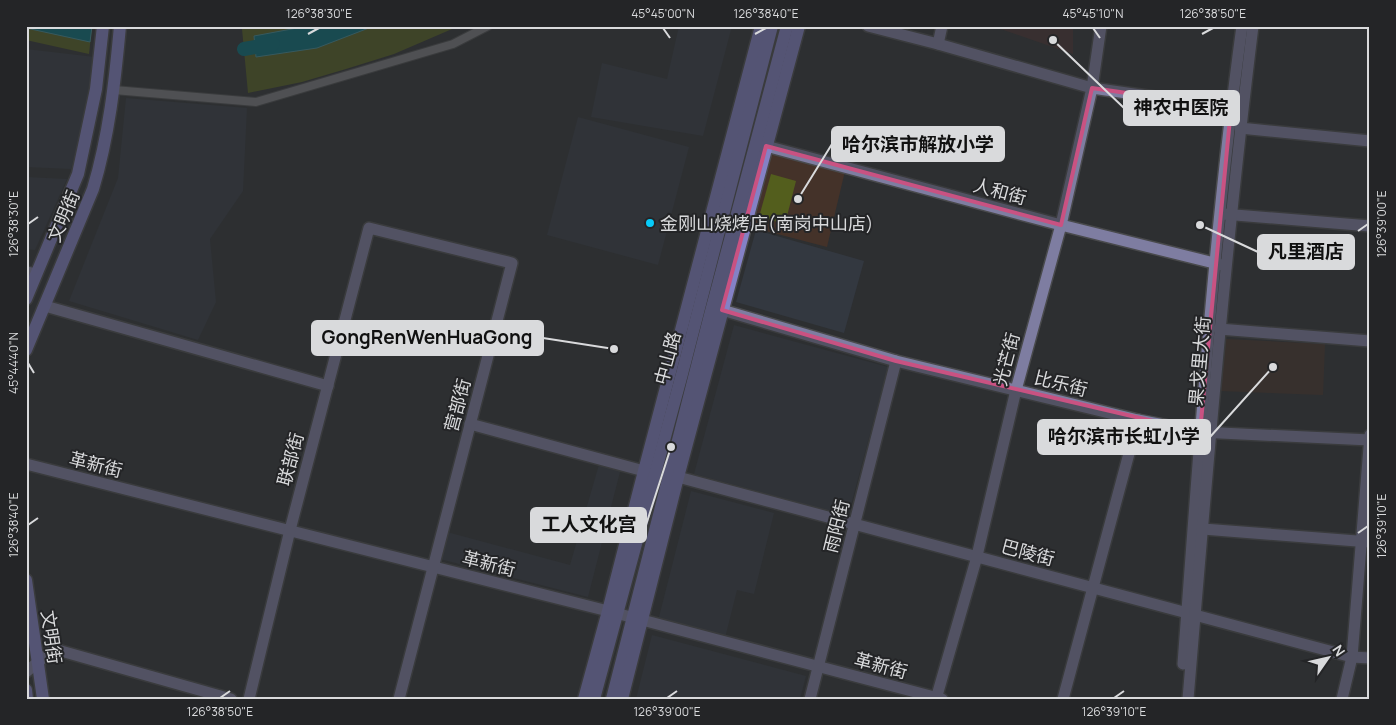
<svg xmlns="http://www.w3.org/2000/svg" width="1396" height="725" font-family="Manrope,'Noto Sans SC',sans-serif">
  <style>
    .built { fill: #333840 }
    .education { fill: #443229 }
    .medical { fill: #45302f }
    .green { fill: #535e1d }
    .water { fill: #006a76; stroke: #418c95 }
    .lines { fill: none; stroke-linecap: round; stroke-linejoin: round }
    .river { stroke: #006a76; stroke-width: 14 }
    .street-casing { stroke: #494a4c; stroke-width: 10 }
    .secondary-casing { stroke: #494a4c; stroke-width: 14 }
    .primary-casing { stroke: #494a4c; stroke-width: 15 }
    .street { stroke: #78797c; stroke-width: 8 }
    .secondary { stroke: #7e7da1; stroke-width: 11 }
    .primary { stroke: #8481c5; stroke-width: 12 }
    .marked { fill: none; stroke: #c95282; stroke-width: 4; stroke-linejoin: round }
    .ticks { fill: none; stroke: #d9dadc; stroke-width: 2 }
    .poi-dot { fill: #07cbf9; stroke: #242527; stroke-width: 2 }
    .labels { text-anchor: middle; dominant-baseline: central; stroke-width: 4; stroke-linejoin: round; paint-order: stroke }
    .street-label { font-size: 18px; fill: #d9dadc; stroke: #242527 }
    .poi-label { font-size: 18px; fill: #d9dadc; stroke: #242527; text-anchor: start }
    .leader { fill: none; stroke: #d9dadc; stroke-width: 2 }
    .callout-dot { fill: #d9dadc; stroke: #242527; stroke-width: 2 }
    .callout { fill: #d9dadc; stroke: #d9dadc; stroke-width: 2 }
    .callout-label { font-size: 19px; text-anchor: middle; font-weight: bold; fill: #111 }
    .neatline { fill: none; stroke: #d9dadc; stroke-width: 2 }
    .ticks-label { font-size: 12px; text-anchor: middle; fill: #d9dadc }
  </style>
  <rect width="100%" height="100%" fill="#2d2f31"/>
  <!-- built -->
  <g class="built">
    <polygon points="679,26 732,26 703,136 591,117 602,63 667,79"/>
    <polygon points="26,49 95,57 84,122 71,169 26,167"/>
    <polygon points="126,98 247,108 243,191 210,239 216,302 198,340 69,301 118,178"/>
    <polygon points="578,117 689,147 658,265 547,235"/>
    <polygon points="26,177 67,179 35,250 26,249"/>
    <polygon points="756,230 864,261 844,333 736,302"/>
    <polygon points="734,325 888,367 848,516 694,474"/>
    <polygon points="600,461 621,468 588,597 440,559 447,532 570,565"/>
    <polygon points="691,491 774,513 754,594 737,590 725,638 658,621"/>
    <polygon points="652,635 806,676 800,699 636,699"/>
  </g>
  <!-- education -->
  <g class="education">
    <polygon points="769,152 845,171 827,247 751,227"/>
    <polygon points="1225,339 1325,344 1323,395 1221,391"/>
  </g>
  <!-- medical -->
  <polygon class="medical" points="1073,26 1073,54 995,27 995,26"/>
  <!-- green -->
  <g class="green">
    <polygon points="26,26 92,26 89,54 26,40"/>
    <polygon points="256,26 459,26 394,54 346,69 302,82 248,93 242,29"/>
    <polygon points="771,174 796,181 785,224 759,217"/>
  </g>
  <!-- water -->
  <g class="water">
    <polygon points="26,26 92,26 90,42 26,28"/>
    <polygon points="308,26 374,26 317,48 256,57 254,36"/>
  </g>
  <g class="lines">
    <!-- river -->
    <polyline class="river" points="244,49 273,44"/>
    <!-- street casing -->
    <g class="street-casing">
      <polyline id="street" points="114,90 256,102 453,44 488,26"/>
    </g>
    <!-- secondary casing -->
    <g class="secondary-casing">
      <g id="secondary">
        <polyline points="868,26 938,44 1092,88 1231,108"/>
        <polyline points="938,44 942,26"/>
        <polyline points="1240,128 1370,141"/>
        <polyline points="766,146 1061,225 1222,265"/>
        <polyline points="1223,214 1370,226"/>
        <polyline points="26,272 36,274"/>
        <polyline points="45,306 328,386"/>
        <polyline points="722,310 896,361 1138,420 1200,432 1370,440"/>
        <polyline points="1219,329 1370,341"/>
        <polyline points="470,424 644,471"/>
        <polyline points="26,464 608,611 942,699"/>
        <polyline points="678,477 1352,657 1370,658"/>
        <polyline points="1203,529 1370,542"/>
        <path d="M1183 664C1199 451 1213 238 1242 26"/>
        <polyline points="26,672 54,649 231,699"/>
        <polyline points="249,699 290,530 369,228 512,263 399,699"/>
        <polyline points="810,699 896,361"/>
        <polyline points="936,699 976,560 1016,390 1061,225 1092,88 1101,26"/>
        <polyline points="1063,699 1138,420"/>
        <path d="M1188 699C1207 474 1225 250 1253 26"/>
        <polyline points="1342,699 1352,657 1370,435"/>
      </g>
    </g>
    <!-- primary casing -->
    <g class="primary-casing">
      <g id="primary">
        <polyline points="26,299 78,174 96,89 103,26"/>
        <path d="M26 350 93 189C109 136 115 81 120 26"/>
        <polyline points="26,580 43,699"/>
        <polyline points="26,690 27,699"/>
        <polyline points="584,699 608,611 644,471 761,26"/>
        <polyline points="594,699 682,374 772,26"/>
        <polyline points="612,699 710,315 787,26"/>
        <polyline points="622,699 678,477 799,26"/>
      </g>
    </g>
    <!-- street -->
    <use href="#street" class="street"/>
    <!-- secondary -->
    <use href="#secondary" class="secondary"/>
    <!-- primary -->
    <use href="#primary" class="primary"/>
  </g>
  <!-- marked area -->
  <path d="M0 0H1396V725H0ZM1092 88 1231 108 1200 432 896 361 722 310 766 146 1061 225Z" fill="#2d2f31" fill-opacity=".55" fill-rule="evenodd"/>
  <path class="marked" d="M1092 88 1231 108 1200 432 896 361 722 310 766 146 1061 225Z"/>
  <!-- ticks -->
  <path class="ticks" d="M663 28 670 38M1093 28 1100 38M308 34 319 28M755 34 766 28M1202 34 1213 28M28 224 38 217M1358 231 1368 224M28 363 34 373M28 525 38 518M1358 533 1368 526M220 698 230 691M667 698 677 691M1114 698 1124 691"/>
  <!-- markers -->
  <circle class="poi-dot" cx="650" cy="223" r="5"/>
  <g class="labels">
    <!-- street labels -->
    <g class="street-label">
      <text transform="translate(1000 191) rotate(15)">人和街</text>
      <text transform="translate(63 216) rotate(-67)">文明街</text>
      <text transform="translate(667 358) rotate(-75)">中山路</text>
      <text transform="translate(1006 359) rotate(-75)">光芒街</text>
      <text transform="translate(1199 361) rotate(-85)">果戈里大街</text>
      <text transform="translate(1061 383) rotate(14)">比乐街</text>
      <text transform="translate(457 405) rotate(-75)">营部街</text>
      <text transform="translate(290 459) rotate(-75)">联部街</text>
      <text transform="translate(96 464) rotate(14)">革新街</text>
      <text transform="translate(836 526) rotate(-76)">雨阳街</text>
      <text transform="translate(1028 552) rotate(15)">巴陵街</text>
      <text transform="translate(489 563) rotate(14)">革新街</text>
      <text transform="translate(52 637) rotate(82)">文明街</text>
      <text transform="translate(881 665) rotate(15)">革新街</text>
    </g>
    <!-- poi labels -->
    <g class="poi-label">
      <text x="660" y="223">金刚山烧烤店(南岗中山店)</text>
    </g>
  </g>
  <!-- callouts -->
  <path class="leader" d="M1053 40L1124 108M798 199L832 144M1200 225L1258 252M614 349L543 338M1273 367L1210 437M671 447L646 525"/>
  <g class="callout-dot">
    <circle cx="1053" cy="40" r="5"/>
    <circle cx="798" cy="199" r="5"/>
    <circle cx="1200" cy="225" r="5"/>
    <circle cx="614" cy="349" r="5"/>
    <circle cx="1273" cy="367" r="5"/>
    <circle cx="671" cy="447" r="5"/>
  </g>
  <g class="callout">
    <rect x="1124" y="91" width="115" height="34" rx="5"/>
    <rect x="832" y="127" width="172" height="34" rx="5"/>
    <rect x="1258" y="235" width="96" height="34" rx="5"/>
    <rect x="312" y="321" width="231" height="34" rx="5"/>
    <rect x="1038" y="420" width="172" height="34" rx="5"/>
    <rect x="531" y="508" width="115" height="34" rx="5"/>
  </g>
  <g class="callout-label">
    <text x="1181" y="114">神农中医院</text>
    <text x="918" y="151">哈尔滨市解放小学</text>
    <text x="1306" y="258">凡里酒店</text>
    <text x="427" y="344">GongRenWenHuaGong</text>
    <text x="1124" y="443">哈尔滨市长虹小学</text>
    <text x="589" y="531">工人文化宫</text>
  </g>
  <!-- border -->
  <rect width="1396" height="725" fill="none" stroke="#242527" stroke-width="55"/>
  <!-- north arrow -->
  <g transform="translate(1328 658) rotate(56)" stroke="#242527" stroke-width="4" paint-order="stroke">
  <path d="M0-4L9 19L0 12L-9 19Z" fill="#d9dadc"/>
  <text y="-8" font-size="14" font-weight="bold" text-anchor="middle" fill="#d9dadc">N</text>
  </g>
  <rect x="28" y="28" width="1340" height="670" class="neatline"/>
  <g class="ticks-label">
    <text x="319" y="18">126°38'30"E</text>
    <text x="663" y="18">45°45'00"N</text>
    <text x="766" y="18">126°38'40"E</text>
    <text x="1093" y="18">45°45'10"N</text>
    <text x="1213" y="18">126°38'50"E</text>
    <text transform="translate(14 224) rotate(-90)" y="4">126°38'30"E</text>
    <text transform="translate(1382 224) rotate(-90)" y="4">126°39'00"E</text>
    <text transform="translate(14 363) rotate(-90)" y="4">45°44'40"N</text>
    <text transform="translate(14 525) rotate(-90)" y="4">126°38'40"E</text>
    <text transform="translate(1382 526) rotate(-90)" y="4">126°39'10"E</text>
    <text x="220" y="716">126°38'50"E</text>
    <text x="667" y="716">126°39'00"E</text>
    <text x="1114" y="716">126°39'10"E</text>
  </g>
</svg>
